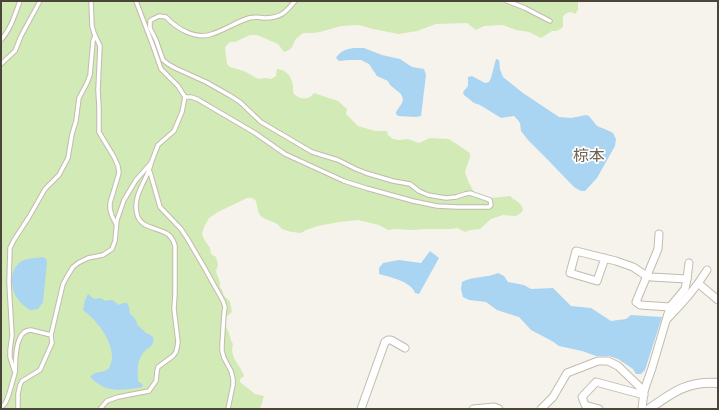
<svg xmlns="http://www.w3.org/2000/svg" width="719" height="410" font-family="'Varela Round','Noto Sans JP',sans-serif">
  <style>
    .green { fill: #d2eab5 }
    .water { fill: #a9d4f2 }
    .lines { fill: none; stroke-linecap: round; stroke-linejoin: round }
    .service-casing { stroke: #c2bbae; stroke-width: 5.5 }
    .minor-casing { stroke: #c2bbae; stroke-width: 9 }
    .tertiary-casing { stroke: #c2bbae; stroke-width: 10 }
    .service { stroke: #fff; stroke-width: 3.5 }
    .minor { stroke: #fff; stroke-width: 7 }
    .tertiary { stroke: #fff; stroke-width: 8 }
    .labels { text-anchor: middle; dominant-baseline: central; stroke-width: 3.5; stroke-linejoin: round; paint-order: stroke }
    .quarter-label { font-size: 16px; fill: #6e6250; stroke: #fff }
  </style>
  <rect width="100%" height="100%" fill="#f6f3ec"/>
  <!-- green -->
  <path class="green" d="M1 1H578V10L575 14 571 12C561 14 563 18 563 27L557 31H552L541 38 529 32 516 30 503 25 484 26 476 30 467 23 436 24 417 31 399 34 373 29 359 25 341 26 320 32 313 33H303C301 35 297 37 295 40 292 47 293 49 284 52L278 44 257 35H250L235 42H230L225 47 227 64 230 67 244 71 258 79 266 78 271 79 276 76 277 69C287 70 292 77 293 86 293 87 293 92 293 92 296 98 304 100 310 97 311 96 313 94 314 93L338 101 347 109 346 114 358 126 375 131H387L388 135 393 139 399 140 408 139 419 143 430 138 449 139 470 153V157L465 172 468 181 474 192 491 198 510 196C516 202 521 201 523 210L521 213 516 216 503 215 491 219 480 229 470 230 465 232 457 228 451 229H425L412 230 396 229 388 230 379 225 358 220 339 222 318 226 306 230 301 233C295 232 290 232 285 230 281 229 280 226 277 224 273 221 264 220 260 215 255 208 260 196 247 198L218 212 209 218 204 227 202 234 204 239 210 248 211 254 216 257 218 264 216 272 220 282V287L222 290 224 296 230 301 232 312 226 317 225 326C230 330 229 338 233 344 229 358 240 364 244 376L240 379V382L255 394 264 396 260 409H1Z"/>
  <!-- water -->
  <g class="water">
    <path d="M354 48H364L382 55 400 59 412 67 424 69 426 75 421 116 416 117 398 116 396 114V112L402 103 403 99 401 94 390 85 388 81 377 76 369 64 361 60H349L339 61 336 58C340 51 346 49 354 48Z"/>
    <polygon points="496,59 499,60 500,69 503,77 523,93 559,117 571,118 586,115 589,116 597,126 607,130 613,133 616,139 615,146 597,178 585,191 581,191 574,187 547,159 528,140 521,131 520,123 517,119 514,116 501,118 480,105 474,103 464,95 463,92 468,86 468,77 472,76 485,83 489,82 491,78"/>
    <path d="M430 251 439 258 419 294 415 293C411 281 389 277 379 274V268L383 263 399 260 421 263Z"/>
    <path d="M43 257 46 259 47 262 43 302 38 309 30 310C25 307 20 303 17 298 10 286 9 269 22 261 28 258 37 258 43 257Z"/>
    <path d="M498 273 504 276 508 282 524 285 531 289 553 288 571 306 591 308 611 321 626 319 631 315 662 317 645 370 641 374H636L633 369 618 359 609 356H596L582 351 559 346 552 341 531 330 519 317 497 310 486 302 469 300 463 297 461 289 462 282C473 276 487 278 498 273Z"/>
    <path d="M88 294 94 299 101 298 105 301C111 299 114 300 118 305L123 303H127L129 307 130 314C135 317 136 320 138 326 141 328 143 330 146 333 149 334 151 335 153 337 155 347 149 346 144 352 142 354 140 358 139 361 137 367 138 375 138 381L142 384 143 387C129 389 113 393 100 385 97 383 93 380 90 377 90 377 94 373 95 373 98 372 103 372 107 370 110 368 111 363 112 359 113 341 97 320 83 310L85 300Z"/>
  </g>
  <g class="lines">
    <!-- service casing -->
    <g class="service-casing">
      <g id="service">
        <polyline points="91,1 92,26 94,33 100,46 98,90 99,108 99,132 114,157 118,166 119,173 110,203 110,209 112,216 116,224"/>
        <polyline points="507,1 525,8 550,21"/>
        <path d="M1 40C11 29 15 14 20 1"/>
        <polyline points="1,64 15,51 21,36 40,1"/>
        <path d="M185 97H191L197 99 255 133 285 154 344 181 366 188 413 201 437 206 457 207H489L491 205 490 200 470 193 465 194 456 197 446 198 428 195 419 191 410 184 393 181 366 173 356 169 338 160 312 152 261 122 240 102 229 95 206 82 175 68 168 64 163 60 156 40 150 28V21L153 19 159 16 166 17C177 29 196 40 212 34 225 30 236 22 249 18 254 17 259 17 264 18 281 18 285 13 295 1"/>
        <polyline points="150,172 160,207 181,229 187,238 204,267 223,301 225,307 224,314 222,345 222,351 224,358 231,371 233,379 233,385 228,409"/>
        <polyline points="14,370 10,357 10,350 12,335 9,283 10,248 14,240 29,217 45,189 59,175 68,158 72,134 76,121 79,98 87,83 90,75 93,41 95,36"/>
        <path d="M1 407C6 405 7 399 9 394 11 387 13 380 15 373 16 362 14 330 31 330L51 335 63 284 68 275 73 267 78 263 88 258 103 255 112 249 115 241 117 220 124 200 136 180 151 163 158 145 174 131 182 112 185 97 178 86 161 69 153 46 136 1"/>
        <polyline points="18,409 18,394 20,385 22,381 40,370 52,343 51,335"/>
        <path d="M100 409 107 401 118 397 149 391 156 381 157 371 158 367 173 356 176 352 177 348 178 342 174 309 175 294V246C174 242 172 238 169 235 159 227 140 229 137 214 132 196 147 180 151 164"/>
      </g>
    </g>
    <!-- minor casing -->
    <g class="minor-casing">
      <g id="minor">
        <polyline points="659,234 658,249 636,302 640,305 670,307"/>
        <polyline points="605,258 597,281 570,273 576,251 616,261 633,267 645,275 651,277 687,279 685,289 670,307 652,368 644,391 642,409"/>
        <polyline points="687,279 689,263"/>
        <polyline points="699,284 718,300"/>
        <path d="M667 319C682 304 696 288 707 270"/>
        <polyline points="361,409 385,342 388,340 391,340 405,348"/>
        <polyline points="473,409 494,407 499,409"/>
        <polyline points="541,409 553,397 567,373 598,361 608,361 618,366 644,391"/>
        <polyline points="599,409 585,405 582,397 596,382 644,395"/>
      </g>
    </g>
    <!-- tertiary casing -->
    <g class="tertiary-casing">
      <path id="tertiary" d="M649 409C673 392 687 381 718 383"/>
    </g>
    <!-- service -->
    <use href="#service" class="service"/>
    <!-- minor -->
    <use href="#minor" class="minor"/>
    <!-- tertiary -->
    <use href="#tertiary" class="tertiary"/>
  </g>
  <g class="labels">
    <!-- quarter labels -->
    <g class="quarter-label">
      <text x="589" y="156">椋本</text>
    </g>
  </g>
  <!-- border -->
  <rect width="719" height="410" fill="none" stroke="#4b4439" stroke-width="4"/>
</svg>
